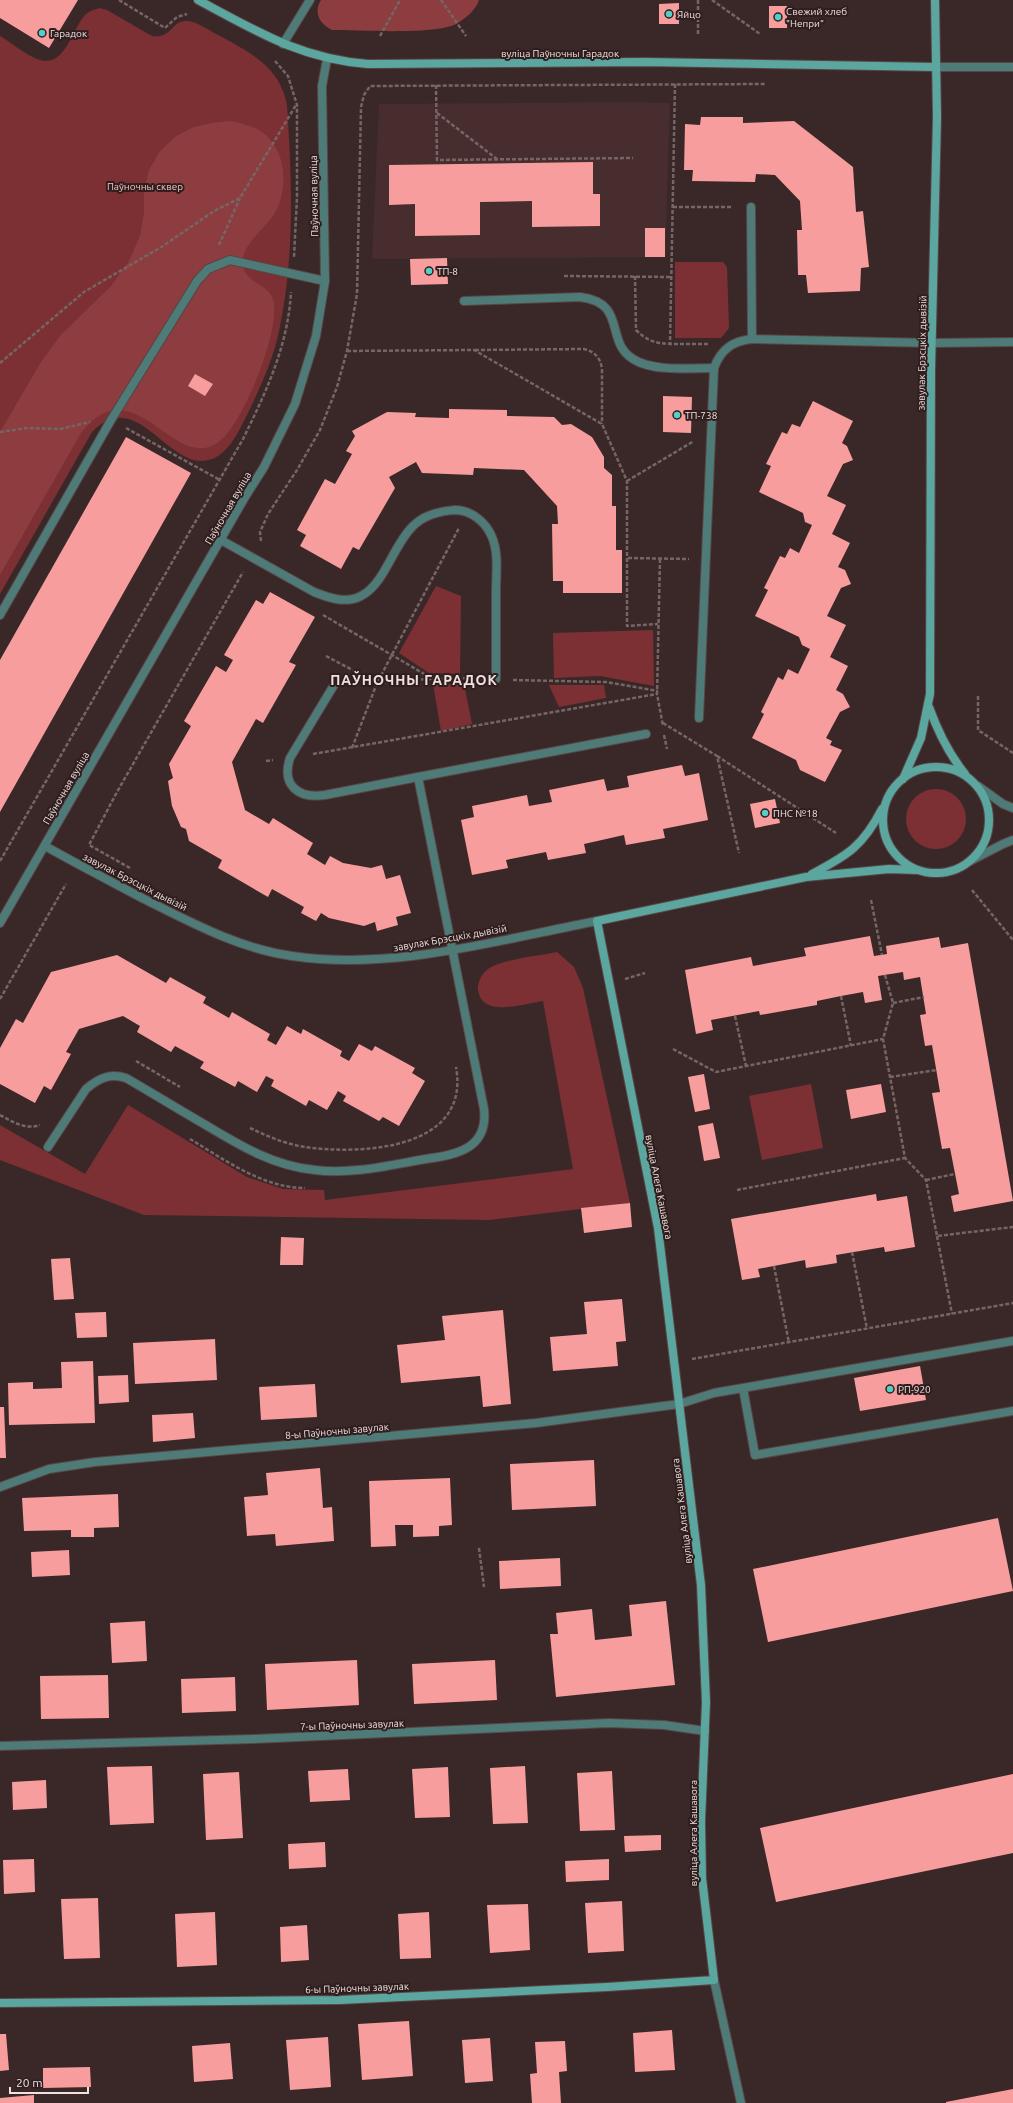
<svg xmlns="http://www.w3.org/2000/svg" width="1013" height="2103" font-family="Ubuntu,sans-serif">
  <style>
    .built { fill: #472d2d }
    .green { fill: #7c3033 }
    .forest { fill: #8d3d40 }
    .building { fill: #f89d9d }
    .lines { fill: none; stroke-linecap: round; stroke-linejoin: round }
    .lane-casing { stroke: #574645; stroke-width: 10 }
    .street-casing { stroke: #574645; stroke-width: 10 }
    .secondary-casing { stroke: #574645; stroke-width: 10 }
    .path { stroke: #766565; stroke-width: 2.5; stroke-dasharray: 4 2; stroke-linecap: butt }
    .lane { stroke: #4e7a77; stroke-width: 8 }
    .street { stroke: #4e7a77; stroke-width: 8 }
    .secondary { stroke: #5ca6a0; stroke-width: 8 }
    .poi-dot { fill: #55cec6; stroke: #301e1e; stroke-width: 1.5 }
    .labels { text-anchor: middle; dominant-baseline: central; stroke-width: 4; stroke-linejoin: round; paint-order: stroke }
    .poi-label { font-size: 10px; fill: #eee1e0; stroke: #301e1e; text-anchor: start }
    .street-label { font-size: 10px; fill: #eee1e0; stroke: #301e1e }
    .park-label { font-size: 10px; fill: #f2c2c0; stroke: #301e1e }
    .district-label { font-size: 14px; font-weight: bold; letter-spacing: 1px; fill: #eee1e0; stroke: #301e1e }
  </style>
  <rect width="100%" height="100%" fill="#3a2828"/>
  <!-- built -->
  <polygon class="built" points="633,102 670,103 665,257 372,259 379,104"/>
  <!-- green -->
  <g class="green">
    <path d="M99 8 107 10 152 36C172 39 171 21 186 21 196 21 207 29 216 34 248 51 280 66 287 105 292 179 295 258 279 331 273 360 260 388 247 415 237 434 227 459 203 461 165 463 135 387 92 432L0 594V36C12 43 24 54 37 59 65 70 72 29 85 15 89 11 94 10 99 8Z"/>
    <polygon points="675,262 723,262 727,267 729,328 721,338 675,338"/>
    <polygon points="436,586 461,596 460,674 429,673 399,653"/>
    <polygon points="653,630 654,686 600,676 554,678 553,633"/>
    <polygon points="433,684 464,684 472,724 441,731"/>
    <polygon points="549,685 604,685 606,698 559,707"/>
    <circle cx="936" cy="819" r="30"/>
    <path d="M557 952 574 967 583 988 630 1203 489 1220 144 1215 0 1160V1125L85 1174 128 1105 247 1177 283 1189 324 1190 325 1200 573 1169 543 1001C526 1003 482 1019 478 990 477 982 482 974 488 969 503 959 538 956 557 952Z"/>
    <polygon points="811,1084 823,1148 762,1160 749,1096"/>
  </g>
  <!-- forest -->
  <g class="forest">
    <path d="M321 0H479C476 10 465 19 456 24 435 35 360 30 332 30 320 24 313 13 321 0Z"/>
    <path d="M230 121C239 123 250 125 259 130 287 147 290 190 273 216 264 229 243 244 243 261 242 284 267 282 273 299 282 328 244 420 221 440 175 479 135 363 81 433L0 575V432L41 362 60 336 111 286 129 261 140 236 144 213V191L149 170 160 151 176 136 194 127 211 123Z"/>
  </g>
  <!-- building -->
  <g class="building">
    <polygon points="0,0 78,0 49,48 0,18"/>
    <polygon points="679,3 679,24 659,24 659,4"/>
    <rect x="769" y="6" width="18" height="22"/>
    <polygon points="701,117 743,117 743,123 794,121 853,167 856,212 863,211 869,267 861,268 860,291 808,293 806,275 798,275 797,230 802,230 800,201 775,175 756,174 755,182 692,181 693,170 684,170 685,124 700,125"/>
    <polygon points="593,162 593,194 600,194 600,226 532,227 532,201 480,202 480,235 415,236 415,204 389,205 389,165"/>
    <rect x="645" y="228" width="20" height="29"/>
    <polygon points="447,258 448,284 411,285 410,259"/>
    <polygon points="195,374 213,384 205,396 188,386"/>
    <polygon points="663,396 692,397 691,433 663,432"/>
    <polygon points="813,401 853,421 842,443 847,446 853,460 843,464 827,496 846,505 832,534 850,543 838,567 845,570 851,584 841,588 827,616 846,625 830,657 848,666 836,690 843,694 850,707 840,712 826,738 832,741 830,745 842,750 825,782 800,770 796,760 752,738 764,714 761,712 778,677 783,680 788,669 798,674 810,649 802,645 799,637 755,616 768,590 764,588 780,556 785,558 790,548 799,553 812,525 805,522 803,513 759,492 771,466 766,464 782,432 787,434 792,424 800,427"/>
    <polygon points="449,409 507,410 507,416 554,417 562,425 571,424 592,437 604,457 604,468 612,475 612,506 616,506 616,550 622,550 622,593 563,593 563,581 553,581 552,524 558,524 557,506 524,470 474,468 473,475 422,473 416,462 389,477 395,488 359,550 353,547 341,569 300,546 306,535 297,530 325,479 335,484 352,454 346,451 355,436 352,431 387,412 416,413 415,417 449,418"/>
    <polygon points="126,437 191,473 0,812 0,660"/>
    <polygon points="270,592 315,617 289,662 296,665 263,723 256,719 232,762 245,810 269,824 273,818 313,843 307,854 325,865 330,856 343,863 371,868 382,865 386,879 400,875 411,913 396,917 398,925 377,931 375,922 364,926 329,918 321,913 316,921 301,913 304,907 272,889 268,897 218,868 222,860 189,841 186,829 181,827 172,806 168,781 173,778 169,764 191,726 184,721 216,666 226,672 233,660 224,655 256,600 263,604"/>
    <polygon points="682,765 685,776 699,773 708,820 663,829 665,838 626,845 624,835 584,844 586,853 548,860 546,852 506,860 508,868 472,875 461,820 474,817 472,806 527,795 529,806 552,802 549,790 604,779 607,791 629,787 627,776"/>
    <polygon points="775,799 780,823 755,828 750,804"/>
    <polygon points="870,936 874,956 887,954 886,946 939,937 941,948 968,943 1013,1201 954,1212 951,1196 959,1194 950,1148 942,1149 932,1093 940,1092 932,1045 925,1046 920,1015 926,1014 920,977 904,980 903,972 878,976 882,1000 865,1003 863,992 841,996 817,1001 817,1005 760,1015 759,1011 711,1020 713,1030 696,1034 685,970 751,957 753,966 806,956 804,948"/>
    <polygon points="117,955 166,983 170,977 206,997 203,1003 229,1018 232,1012 270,1034 267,1040 276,1045 287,1026 301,1034 303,1029 342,1051 340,1056 349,1061 359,1044 372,1051 375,1046 415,1068 412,1073 425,1081 399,1126 383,1117 379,1121 343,1101 346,1096 338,1091 327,1110 309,1100 306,1106 271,1086 274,1080 266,1076 257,1092 238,1081 235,1087 200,1068 204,1062 175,1046 171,1052 137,1032 140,1026 123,1016 79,1029 66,1052 71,1054 51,1090 44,1086 35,1103 0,1084 0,1048 16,1019 23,1023 51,972"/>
    <polygon points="704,1074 710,1109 695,1112 688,1077"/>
    <polygon points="881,1084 886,1112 851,1119 846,1090"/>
    <polygon points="713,1123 720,1158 704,1161 698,1126"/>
    <polygon points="876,1194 877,1201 907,1196 915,1247 885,1252 884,1247 836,1255 837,1263 806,1268 805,1260 758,1269 760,1277 742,1280 731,1219"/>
    <polygon points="630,1203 632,1227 584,1233 581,1208"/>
    <polygon points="281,1237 304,1238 303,1265 280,1265"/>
    <polygon points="70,1258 74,1299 54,1300 51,1259"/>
    <polygon points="622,1299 626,1341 616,1342 618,1366 553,1371 550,1337 587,1334 584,1302"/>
    <polygon points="503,1310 511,1404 483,1407 480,1376 401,1383 397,1345 445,1340 442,1316"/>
    <polygon points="106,1312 107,1337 77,1338 75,1313"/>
    <polygon points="215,1339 217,1380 135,1384 133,1343"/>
    <polygon points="93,1361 95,1423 9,1425 8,1383 33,1382 33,1389 62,1388 61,1362"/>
    <polygon points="920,1366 926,1400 860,1411 854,1378"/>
    <polygon points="128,1375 129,1402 99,1404 98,1376"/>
    <polygon points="315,1384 317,1417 261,1420 259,1387"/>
    <polygon points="0,1407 4,1407 6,1458 0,1458"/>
    <polygon points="193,1413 195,1438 153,1442 152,1415"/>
    <polygon points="594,1460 596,1506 512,1510 510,1464"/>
    <polygon points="320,1468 323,1508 332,1507 334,1541 276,1546 275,1534 247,1536 244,1497 268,1495 266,1473"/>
    <polygon points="450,1478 452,1525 439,1526 439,1536 413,1537 413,1525 395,1525 396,1546 371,1547 369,1481"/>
    <polygon points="118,1494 119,1527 94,1528 94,1537 71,1537 71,1530 24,1531 22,1498"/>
    <polygon points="998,1518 1013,1591 768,1642 753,1569"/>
    <polygon points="69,1550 70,1575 32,1577 31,1552"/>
    <polygon points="560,1558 561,1586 500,1589 499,1561"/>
    <polygon points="666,1601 675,1685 556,1697 550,1634 558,1634 556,1613 592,1609 595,1640 632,1636 629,1605"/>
    <polygon points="145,1621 147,1661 112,1663 110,1623"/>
    <polygon points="357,1660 359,1705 267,1710 265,1664"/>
    <polygon points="495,1660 497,1700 414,1704 412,1664"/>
    <polygon points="108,1675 109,1718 41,1719 40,1676"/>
    <polygon points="235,1677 236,1711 182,1713 181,1679"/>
    <polygon points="152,1766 154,1823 110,1825 107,1767"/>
    <polygon points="525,1766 528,1823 493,1824 490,1768"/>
    <polygon points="448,1767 450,1817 415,1818 412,1769"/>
    <polygon points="348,1769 350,1800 310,1802 308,1771"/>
    <polygon points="612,1771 615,1830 580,1831 577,1773"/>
    <polygon points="239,1772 243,1838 206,1840 203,1774"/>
    <polygon points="1013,1774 1013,1853 776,1902 760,1828"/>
    <polygon points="46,1780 47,1808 13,1810 12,1782"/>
    <polygon points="661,1835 661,1850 625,1852 624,1836"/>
    <polygon points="325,1842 326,1867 289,1869 288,1844"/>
    <polygon points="34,1859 35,1892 4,1894 3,1860"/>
    <polygon points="609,1859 609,1880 566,1882 565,1861"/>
    <polygon points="98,1898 100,1958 64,1959 61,1899"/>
    <polygon points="622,1901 624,1951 588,1953 585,1903"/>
    <polygon points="528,1904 530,1950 490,1953 487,1905"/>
    <polygon points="215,1912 217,1965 177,1967 175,1914"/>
    <polygon points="429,1912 431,1958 400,1959 398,1914"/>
    <polygon points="307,1925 309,1960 281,1962 280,1927"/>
    <polygon points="409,2021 413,2076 362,2080 358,2024"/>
    <polygon points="672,2030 675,2070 635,2072 633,2033"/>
    <polygon points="0,2034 6,2034 9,2070 0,2071"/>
    <polygon points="328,2037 331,2087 290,2090 286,2040"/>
    <polygon points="490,2038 493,2081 465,2083 462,2040"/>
    <polygon points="565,2041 567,2071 559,2072 561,2103 532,2103 530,2074 537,2073 535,2042"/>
    <polygon points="230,2043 233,2079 194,2082 192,2046"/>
    <polygon points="90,2067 91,2087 43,2088 43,2068"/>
    <polygon points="1013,2089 1013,2103 946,2103 946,2102"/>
    <polygon points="34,2095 34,2103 0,2103 0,2098"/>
  </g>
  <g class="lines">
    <!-- lane casing -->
    <g class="lane-casing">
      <g id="lane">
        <polyline points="283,44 310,0"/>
        <polyline points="936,67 1013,67"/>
        <polyline points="751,207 752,339 931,343 1013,342"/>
        <path d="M464 301 580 297C628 303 604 341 633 359 653 372 691 368 714 368"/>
        <path d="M221 540 314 592C329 598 346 604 361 596 385 584 393 545 413 526 424 515 440 511 455 510 471 510 486 522 492 537 499 554 496 573 496 591 496 620 496 650 496 679"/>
        <polyline points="0,615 111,420 197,281 208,269 230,260 325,281"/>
        <path d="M699 718 714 368C721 349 733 341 752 339"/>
        <polyline points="418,777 646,734"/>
        <path d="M48 1147 86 1089C99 1078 110 1073 126 1078 152 1093 178 1109 204 1124 239 1145 273 1166 315 1170 354 1175 394 1164 432 1158 462 1154 488 1145 484 1109L418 777 325 795C299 799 281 786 290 758L334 685"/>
        <polyline points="743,1388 755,1455 1013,1411"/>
        <polyline points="679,1404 714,1393 1013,1341"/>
      </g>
    </g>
    <!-- street casing -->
    <g class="street-casing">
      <g id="street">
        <polyline points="978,786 1003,804 1013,808"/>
        <path d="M45 846C77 864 110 881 144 899 190 922 240 949 292 956 394 971 498 940 597 921"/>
        <polyline points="970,861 1003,844 1013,840"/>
        <polyline points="0,923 245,497 264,467 295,404 316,336 325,281 322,86 327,59"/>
        <polyline points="0,1487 49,1469 95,1462 536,1423 679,1404"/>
        <polyline points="0,1746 254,1739 609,1723 664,1725 705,1731"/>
        <polyline points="714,1980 741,2103"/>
      </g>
    </g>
    <!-- secondary casing -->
    <g class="secondary-casing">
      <g id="secondary">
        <path d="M198 0C256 31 301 59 368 64L646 62 936 67"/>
        <path d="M929 707C938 732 948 753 965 774"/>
        <circle cx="936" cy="820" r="53"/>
        <polyline points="903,779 921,738 930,694 931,370 937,117 935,0"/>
        <path d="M812 874C848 855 863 846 882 809"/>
        <polyline points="0,2003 340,2000 607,1987 714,1980 702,1878 701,1821 706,1702 701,1585 658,1228 597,921 806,877 889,869 917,870"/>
      </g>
    </g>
    <!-- path -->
    <g class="path">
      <polyline points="119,0 165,28 177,17 187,14"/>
      <polyline points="441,0 466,36"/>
      <polyline points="698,0 698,34"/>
      <polyline points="712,0 760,34"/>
      <polyline points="380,36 400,0"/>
      <polyline points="275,61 288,76 297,105 297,197 294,257"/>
      <polyline points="675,84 670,344 708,344"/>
      <polyline points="436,85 437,160 633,158"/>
      <polyline points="437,113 497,159"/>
      <polyline points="673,207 733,207"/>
      <polyline points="219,245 240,198"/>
      <polyline points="564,276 672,277"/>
      <path d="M635 276 636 330C647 341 655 343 670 344"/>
      <path d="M475 350 584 349C596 352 601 359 602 370V424"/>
      <polyline points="347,351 474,350 602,424 627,481 627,626 658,624"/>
      <polyline points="0,363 84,292 163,246 214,211 240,198 296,105"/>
      <polyline points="126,428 220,480"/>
      <polyline points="0,432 27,428 60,429 90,422"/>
      <polyline points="627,481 694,441"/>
      <polyline points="261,541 260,532 268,514 297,470 320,430 337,387 347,351 357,294 361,107 364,95 370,86 765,84"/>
      <polyline points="628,558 689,559"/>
      <polyline points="660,559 657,694 663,726"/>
      <polyline points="323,615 433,679"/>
      <polyline points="326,656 377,683 428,679 478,678"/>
      <polyline points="513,680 606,682 658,691"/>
      <polyline points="978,696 978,730 1013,753"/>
      <polyline points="663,723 717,756 739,853"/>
      <polyline points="664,735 667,749"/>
      <polyline points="352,748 377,683 459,528"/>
      <polyline points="313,754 657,694"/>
      <polyline points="717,756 836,833"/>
      <polyline points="266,761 273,760"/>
      <path d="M0 861 243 439C266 392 288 346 291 292"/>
      <polyline points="130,868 89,845 117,792 243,572"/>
      <polyline points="972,890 1013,940"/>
      <polyline points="871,900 882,955"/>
      <polyline points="885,975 893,1003 883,1039 905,1158 926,1180 937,1236 1013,1227"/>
      <polyline points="625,979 645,973"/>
      <polyline points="841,996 851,1046"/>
      <polyline points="0,999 66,884"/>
      <polyline points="893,1003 924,997"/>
      <polyline points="735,1016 746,1066"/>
      <polyline points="673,1049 716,1072 883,1039"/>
      <polyline points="136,1061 180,1087"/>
      <polyline points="890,1077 937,1070"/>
      <path d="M0 1115C13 1122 25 1130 40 1125"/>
      <path d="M250 1128C267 1136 285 1144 305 1147 361 1155 471 1150 456 1067"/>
      <path d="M190 1139C225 1160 263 1188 305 1188"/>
      <polyline points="926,1180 955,1174"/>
      <polyline points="737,1190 905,1158"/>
      <polyline points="937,1236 952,1314"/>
      <polyline points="852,1252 867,1329"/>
      <polyline points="774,1266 789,1343"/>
      <polyline points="692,1359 1013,1303"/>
      <polyline points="479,1548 484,1587"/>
    </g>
    <!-- lane -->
    <use href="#lane" class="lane"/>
    <!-- street -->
    <use href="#street" class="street"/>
    <!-- secondary -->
    <use href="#secondary" class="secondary"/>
  </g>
  <!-- markers -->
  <g class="poi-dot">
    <circle cx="669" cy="14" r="4"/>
    <circle cx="778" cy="17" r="4"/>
    <circle cx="42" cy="33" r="4"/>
    <circle cx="429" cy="271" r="4"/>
    <circle cx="677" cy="415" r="4"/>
    <circle cx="765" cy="813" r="4"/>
    <circle cx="890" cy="1389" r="4"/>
  </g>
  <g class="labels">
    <!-- poi labels -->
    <g class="poi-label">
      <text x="786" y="11">Свежий хлеб<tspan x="786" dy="12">"Непри"</tspan></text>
      <text x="677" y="14">Яйцо</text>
      <text x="50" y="33">Гарадок</text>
      <text x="437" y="271">ТП-8</text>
      <text x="685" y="415">ТП-738</text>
      <text x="773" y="813">ПНС №18</text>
      <text x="898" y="1389">РП-920</text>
    </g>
    <!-- street labels -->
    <g class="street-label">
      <text x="560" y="53">вуліца Паўночны Гарадок</text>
      <text transform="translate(314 196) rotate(-91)">Паўночная вуліца</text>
      <text transform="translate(922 353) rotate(-89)">завулак Брэсцкіх дывізій</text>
      <text transform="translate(228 508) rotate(-60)">Паўночная вуліца</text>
      <text transform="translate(66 788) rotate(-60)">Паўночная вуліца</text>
      <text transform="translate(135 882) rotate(27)">завулак Брэсцкіх дывізій</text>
      <text transform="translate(450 938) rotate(-10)">завулак Брэсцкіх дывізій</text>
      <text transform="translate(659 1187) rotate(79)">вуліца Алега Кашавога</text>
      <text transform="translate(337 1431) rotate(-5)">8-ы Паўночны завулак</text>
      <text transform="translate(682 1511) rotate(-97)">вуліца Алега Кашавога</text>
      <text transform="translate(352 1725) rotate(-2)">7-ы Паўночны завулак</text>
      <text transform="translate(693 1833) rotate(-90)">вуліца Алега Кашавога</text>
      <text transform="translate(357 1988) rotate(-2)">6-ы Паўночны завулак</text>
    </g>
    <!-- park labels -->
    <g class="park-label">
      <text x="145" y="186">Паўночны сквер</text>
    </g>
    <!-- district labels -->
    <g class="district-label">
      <text x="414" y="680">ПАЎНОЧНЫ ГАРАДОК</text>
    </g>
  </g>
  <!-- scale -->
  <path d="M10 2087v6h78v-6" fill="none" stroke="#eee1e0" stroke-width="2"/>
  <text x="16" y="2087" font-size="12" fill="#eee1e0" stroke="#301e1e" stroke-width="3" paint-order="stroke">20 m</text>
</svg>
